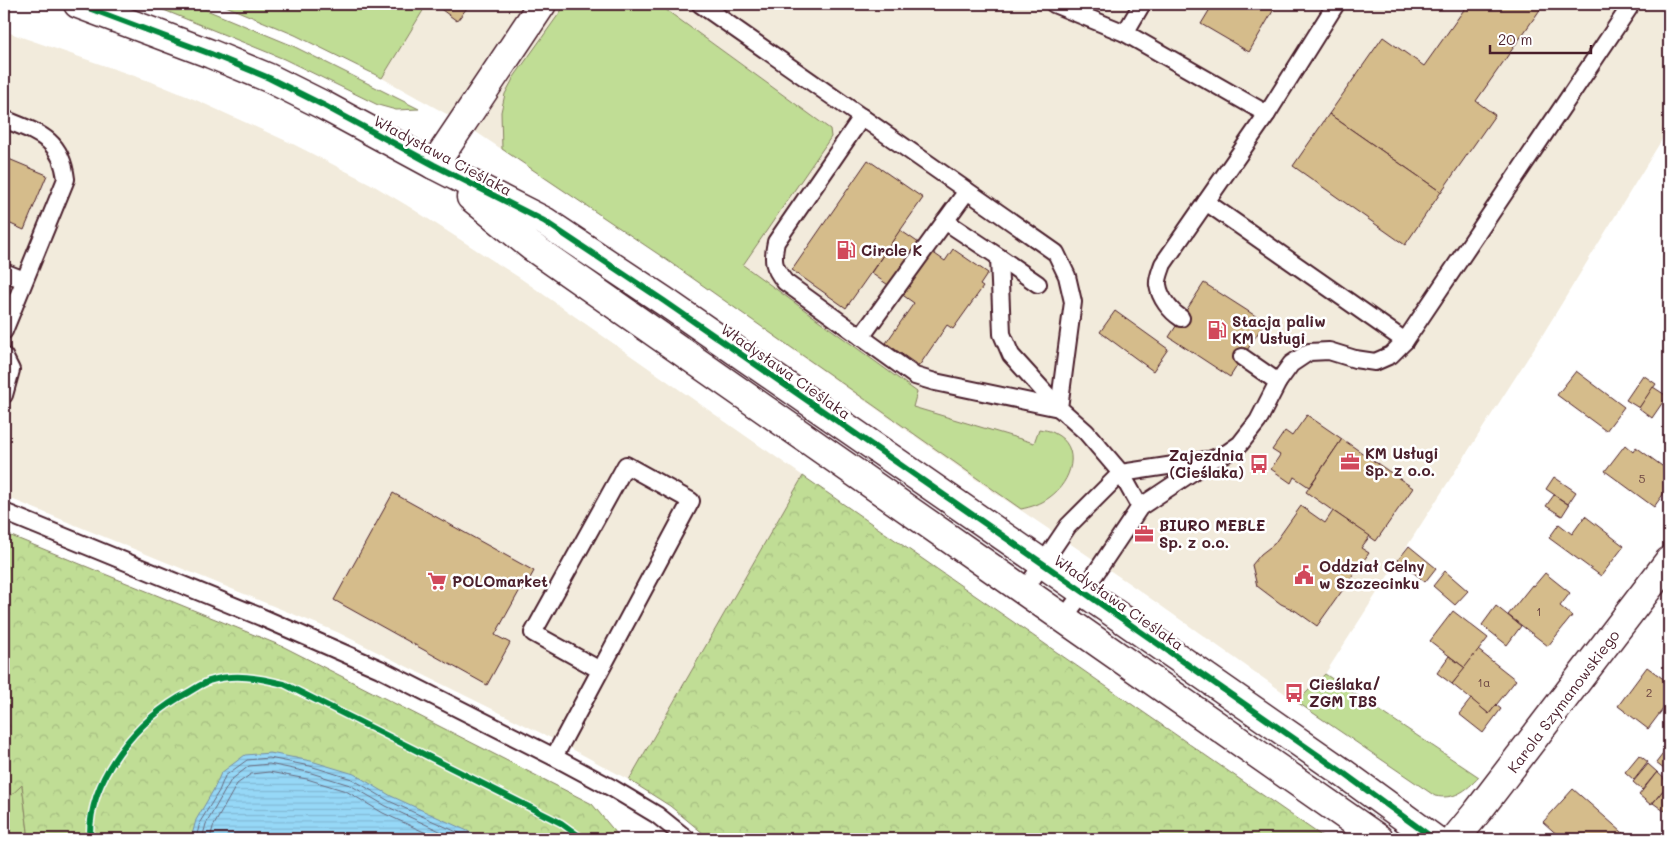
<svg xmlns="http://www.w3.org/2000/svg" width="1673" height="843" font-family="Mali,sans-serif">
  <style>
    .built { fill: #f2ebdc }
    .green { fill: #c0dd95; stroke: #857e60 }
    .forest { fill: url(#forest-crowns); stroke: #857e60 }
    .water { fill: url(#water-rules); stroke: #788ea5 }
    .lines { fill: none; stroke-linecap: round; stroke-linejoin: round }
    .shore { stroke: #68697d; stroke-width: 1 }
    .building { fill: #d5bc8b; stroke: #4a1f2b }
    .lane-casing { stroke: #4a1f2b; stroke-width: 20 }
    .street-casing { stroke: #4a1f2b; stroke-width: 31 }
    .secondary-casing { stroke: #4a1f2b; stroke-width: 31 }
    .lane { stroke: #fff; stroke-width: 16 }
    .street { stroke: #fff; stroke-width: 28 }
    .secondary { stroke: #fff; stroke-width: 28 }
    .cycleway-casing { stroke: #fff; stroke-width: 9 }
    .cycleway { stroke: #00873e; stroke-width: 6 }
    .labels { text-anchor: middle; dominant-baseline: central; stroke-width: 5; stroke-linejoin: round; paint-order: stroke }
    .number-label { font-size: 12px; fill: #6d4643 }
    .street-label { font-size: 15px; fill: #4a1f2b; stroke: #fff }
    .poi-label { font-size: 15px; font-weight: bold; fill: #4a1f2b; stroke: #fff; text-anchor: start }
  </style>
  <defs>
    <pattern id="forest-crowns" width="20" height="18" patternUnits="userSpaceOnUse" patternTransform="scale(1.25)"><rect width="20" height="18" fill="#c0dd95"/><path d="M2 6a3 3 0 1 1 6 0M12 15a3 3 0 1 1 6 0" fill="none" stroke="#a6bd81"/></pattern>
    <pattern id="water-rules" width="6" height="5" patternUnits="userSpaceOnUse" patternTransform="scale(1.25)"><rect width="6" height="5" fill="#96d8f7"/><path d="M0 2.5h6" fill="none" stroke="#83b9d4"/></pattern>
  </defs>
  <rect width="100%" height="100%" fill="#fff"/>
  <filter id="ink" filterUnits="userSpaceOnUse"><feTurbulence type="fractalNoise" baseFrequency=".02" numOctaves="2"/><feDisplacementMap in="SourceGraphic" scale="10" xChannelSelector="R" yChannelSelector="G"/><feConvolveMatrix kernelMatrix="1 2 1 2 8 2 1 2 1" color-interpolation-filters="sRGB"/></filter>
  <g filter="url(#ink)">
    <!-- built -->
    <g class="built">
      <polygon points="427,4 1669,4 1669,128 1540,339 1325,674 1297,702 1130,584 995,493 661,256 461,122 382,78"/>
      <polygon points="4,31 152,82 196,100 293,144 371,184 408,206 520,278 803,476 629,780 559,742 337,632 4,496"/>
    </g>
    <!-- green -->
    <g class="green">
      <polygon points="149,4 192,4 291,45 419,109 396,110 378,105 284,59"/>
      <polygon points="221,4 220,4 427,4 382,78 295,35"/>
      <path d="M566 4H658L830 129 831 137 743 265 917 392 913 407 1034 443 1039 429C1043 430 1050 430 1054 433 1083 447 1071 482 1050 497 1041 504 1031 507 1021 509L661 256 502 149 501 112 505 94 514 77Z"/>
      <path d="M1325 674 1479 777C1466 791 1454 800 1435 796L1297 702Z"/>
      <polygon points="4,696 22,785 29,839 4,839"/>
    </g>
    <!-- forest -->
    <g class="forest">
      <polygon points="803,476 1326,839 710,839 670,806 629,780"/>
      <polygon points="4,533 284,647 592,804 621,839 29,839 22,785 4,802"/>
    </g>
    <!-- water -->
    <polygon class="water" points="270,753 311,761 354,774 391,796 485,839 191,839 196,820 214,789 221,773 245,755"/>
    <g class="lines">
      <!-- shore -->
      <g class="shore">
        <polyline points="196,839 200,822 219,791 225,776 247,760 269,758 310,766 352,779 389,801 472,839"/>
        <polyline points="202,839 206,824 231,780 249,766 269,764 308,772 350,785 386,806 457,839"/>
        <polyline points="210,839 213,827 237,784 251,774 269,772 307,779 346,791 383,813 439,839"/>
      </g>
    </g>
    <!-- building -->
    <g class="building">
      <polygon points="440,4 470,4 457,21 438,7"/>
      <polygon points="1213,4 1277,4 1249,52 1201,24"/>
      <polygon points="1468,4 1544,4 1476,101 1495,115 1441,192 1329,114 1383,37 1424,66"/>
      <polygon points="1329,114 1441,192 1405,245 1293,166"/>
      <polygon points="4,157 47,175 24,230 4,221"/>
      <polygon points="868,160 923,198 846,308 792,270"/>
      <polygon points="900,230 945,261 953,249 988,273 980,285 983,287 953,329 947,325 919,366 886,343 914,303 871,273"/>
      <polygon points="1204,283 1265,322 1230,377 1169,337"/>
      <polygon points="1115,311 1168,349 1153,371 1100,332"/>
      <polygon points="1576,371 1624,407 1606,431 1557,395"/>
      <polygon points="1643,375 1656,384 1639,408 1626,400"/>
      <polygon points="1653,387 1667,396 1652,418 1639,408"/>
      <polygon points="1307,415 1342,439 1309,487 1294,477 1291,483 1271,469 1280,455 1272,450 1285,431 1292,436"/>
      <polygon points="1342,439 1413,488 1376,541 1306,492"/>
      <polygon points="1625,445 1633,452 1636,447 1669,471 1669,486 1654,507 1605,471"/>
      <polygon points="1554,477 1576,492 1568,504 1546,489"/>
      <polygon points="393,493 534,571 523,591 520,590 495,635 510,643 487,685 334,600"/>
      <polygon points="1554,495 1569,505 1562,516 1546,506"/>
      <polygon points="1301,506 1325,523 1333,511 1370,536 1361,548 1369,553 1317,626 1296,611 1281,604 1257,586 1252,565 1261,554 1274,544"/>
      <polygon points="1585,516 1624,546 1601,576 1549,538 1559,524 1572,534"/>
      <polygon points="1409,546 1436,568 1425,582 1398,560"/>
      <polygon points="1445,571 1468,591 1455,605 1433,586"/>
      <polygon points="1545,573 1570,593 1560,606 1572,616 1548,646 1508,615 1532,585 1534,586"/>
      <polygon points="1496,606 1521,626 1507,645 1482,625"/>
      <polygon points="1453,611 1488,638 1465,668 1430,641"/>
      <polygon points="1478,650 1516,680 1489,714 1452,684"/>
      <polygon points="1449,656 1465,668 1452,684 1437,673"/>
      <polygon points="1647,667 1669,683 1669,701 1648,729 1618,706"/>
      <polygon points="1471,699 1489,714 1496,705 1501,709 1483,733 1459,714"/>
      <polygon points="1669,746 1669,773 1656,763"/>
      <polygon points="1639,755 1648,762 1634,780 1625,772"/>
      <polygon points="1648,764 1657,772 1642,790 1633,782"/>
      <polygon points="1657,772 1669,783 1651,805 1639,795"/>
      <polygon points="1669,783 1669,805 1664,811 1653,803"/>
      <polygon points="1573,789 1630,839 1562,839 1543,822"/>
    </g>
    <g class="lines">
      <!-- lane casing -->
      <g class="lane-casing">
        <g id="lane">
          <polyline points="700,4 1056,253 1067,276 1073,302 1059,408 1086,432 1121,473 1140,507"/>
          <polyline points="1054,4 1125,33 1267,114"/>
          <polyline points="1125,33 1142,4"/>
          <path d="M862 117 776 242C772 261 773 267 785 282L915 376 935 382 1059 408"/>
          <path d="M4 119C38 133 61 138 66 179L4 331"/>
          <polyline points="1206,202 1405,341"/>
          <polyline points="945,221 999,257 1002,334 1011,355 1059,408"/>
          <polyline points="999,257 1038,284"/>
          <polyline points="4,272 24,280"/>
          <path d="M1181 318C1170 311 1160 298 1158 285 1157 279 1161 270 1163 264L1267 114 1336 4"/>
          <polyline points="861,337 967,191"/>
          <polyline points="4,356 11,370 4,395"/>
          <polyline points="1242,357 1278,382"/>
          <polyline points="4,512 261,617 380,669 554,757 612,788 657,815 687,839"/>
          <polyline points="1024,591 1068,526 1121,473 1207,460"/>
          <polyline points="1064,618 1083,592 1140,507 1212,459 1227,453 1240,444 1258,421 1278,382 1291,364 1309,352 1329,351 1355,359 1375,362 1391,355 1405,341 1629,8"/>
          <polyline points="554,757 691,501 626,465 533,633 600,670"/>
        </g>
      </g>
      <!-- street casing -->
      <g class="street-casing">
        <g id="street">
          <polyline points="434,165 542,4"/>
          <polyline points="1455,839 1478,811 1669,561"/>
        </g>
      </g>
      <!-- secondary casing -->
      <g class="secondary-casing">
        <g id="secondary">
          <polyline points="78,4 211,54 269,78 323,105 434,165 544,221 664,301 1042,563 1342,772 1434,839"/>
          <polyline points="471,197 531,246 1379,839"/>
        </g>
      </g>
      <!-- lane -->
      <use href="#lane" class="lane"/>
      <!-- street -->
      <use href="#street" class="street"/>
      <!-- secondary -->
      <use href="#secondary" class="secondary"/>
      <!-- cycleway casing -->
      <g class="cycleway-casing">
        <g id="cycleway">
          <polyline points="78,4 211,54 269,78 323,105 434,165 544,221 664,301 1042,563 1342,772 1434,839"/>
          <path d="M90 839C88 778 137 719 189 692 195 688 202 684 209 681 235 673 259 678 284 684L561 823 583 839"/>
        </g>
      </g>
      <!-- cycleway -->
      <use href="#cycleway" class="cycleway"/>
    </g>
  </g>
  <!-- icons -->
  <defs>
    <g id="fuel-bare" transform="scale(1.5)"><path d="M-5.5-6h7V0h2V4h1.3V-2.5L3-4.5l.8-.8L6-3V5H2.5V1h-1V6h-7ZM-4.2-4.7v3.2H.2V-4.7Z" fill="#d1495b" stroke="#fff" stroke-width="2.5" paint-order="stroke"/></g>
    <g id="office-bare" transform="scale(1.5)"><path d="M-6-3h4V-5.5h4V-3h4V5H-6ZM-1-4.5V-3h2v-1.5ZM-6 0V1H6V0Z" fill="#d1495b" stroke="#fff" stroke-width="2.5" paint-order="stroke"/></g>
    <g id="bus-bare" transform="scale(1.5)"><path d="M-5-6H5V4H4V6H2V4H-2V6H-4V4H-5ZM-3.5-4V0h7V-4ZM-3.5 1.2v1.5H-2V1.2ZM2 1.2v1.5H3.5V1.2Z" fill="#d1495b" stroke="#fff" stroke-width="2.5" paint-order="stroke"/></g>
    <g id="civic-bare" transform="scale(1.5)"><path d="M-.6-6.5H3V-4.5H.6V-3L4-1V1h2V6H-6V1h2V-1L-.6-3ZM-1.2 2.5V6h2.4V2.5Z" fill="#d1495b" stroke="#fff" stroke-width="2.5" paint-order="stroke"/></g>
    <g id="supermarket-bare" transform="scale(1.5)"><path d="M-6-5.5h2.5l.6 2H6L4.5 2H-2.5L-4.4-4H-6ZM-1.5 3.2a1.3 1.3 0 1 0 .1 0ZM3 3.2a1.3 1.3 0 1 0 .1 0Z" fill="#d1495b" stroke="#fff" stroke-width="2.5" paint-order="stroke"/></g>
  </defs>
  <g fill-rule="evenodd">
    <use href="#fuel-bare" x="846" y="250"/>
    <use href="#fuel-bare" x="1217" y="330"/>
    <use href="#office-bare" x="1350" y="462"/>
    <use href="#bus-bare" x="1259" y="464"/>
    <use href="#office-bare" x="1144" y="534"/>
    <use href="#civic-bare" x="1304" y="575"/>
    <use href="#supermarket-bare" x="437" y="581"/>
    <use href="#bus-bare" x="1294" y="693"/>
  </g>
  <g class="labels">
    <!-- number labels -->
    <g class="number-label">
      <text x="1642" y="478">5</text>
      <text x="1539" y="611">1</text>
      <text x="1484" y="682">1a</text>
      <text x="1649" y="692">2</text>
    </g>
    <!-- street labels -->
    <g class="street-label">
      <text transform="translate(443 155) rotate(28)">Władysława Cieślaka</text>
      <text transform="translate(786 371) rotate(35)">Władysława Cieślaka</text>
      <text transform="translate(1119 602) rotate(35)">Władysława Cieślaka</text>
      <text transform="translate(1563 701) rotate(-53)">Karola Szymanowskiego</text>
    </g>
    <!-- poi labels -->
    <g class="poi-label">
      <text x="861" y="250">Circle K</text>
      <text x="1232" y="321">Stacja paliw<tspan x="1232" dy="17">KM Usługi</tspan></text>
      <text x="1365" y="453">KM Usługi<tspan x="1365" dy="17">Sp. z o.o.</tspan></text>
      <text x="1244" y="455" text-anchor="end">Zajezdnia<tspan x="1244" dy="17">(Cieślaka)</tspan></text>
      <text x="1159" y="525">BIURO MEBLE<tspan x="1159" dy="17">Sp. z o.o.</tspan></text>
      <text x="1319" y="566">Oddział Celny<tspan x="1319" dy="17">w Szczecinku</tspan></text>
      <text x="452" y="581">POLOmarket</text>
      <text x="1309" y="684">Cieślaka/<tspan x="1309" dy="17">ZGM TBS</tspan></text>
    </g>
  </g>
  <!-- margin -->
  <rect width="1673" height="843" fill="none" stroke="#fff" stroke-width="20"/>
  <rect x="10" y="10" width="1653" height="823" fill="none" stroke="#4a1f2b" stroke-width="2" filter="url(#ink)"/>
  <!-- scale -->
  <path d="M1490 45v8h101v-8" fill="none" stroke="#4a1f2b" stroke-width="2.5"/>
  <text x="1498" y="45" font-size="15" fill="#4a1f2b" stroke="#ffffff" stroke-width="4" paint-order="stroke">20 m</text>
</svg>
